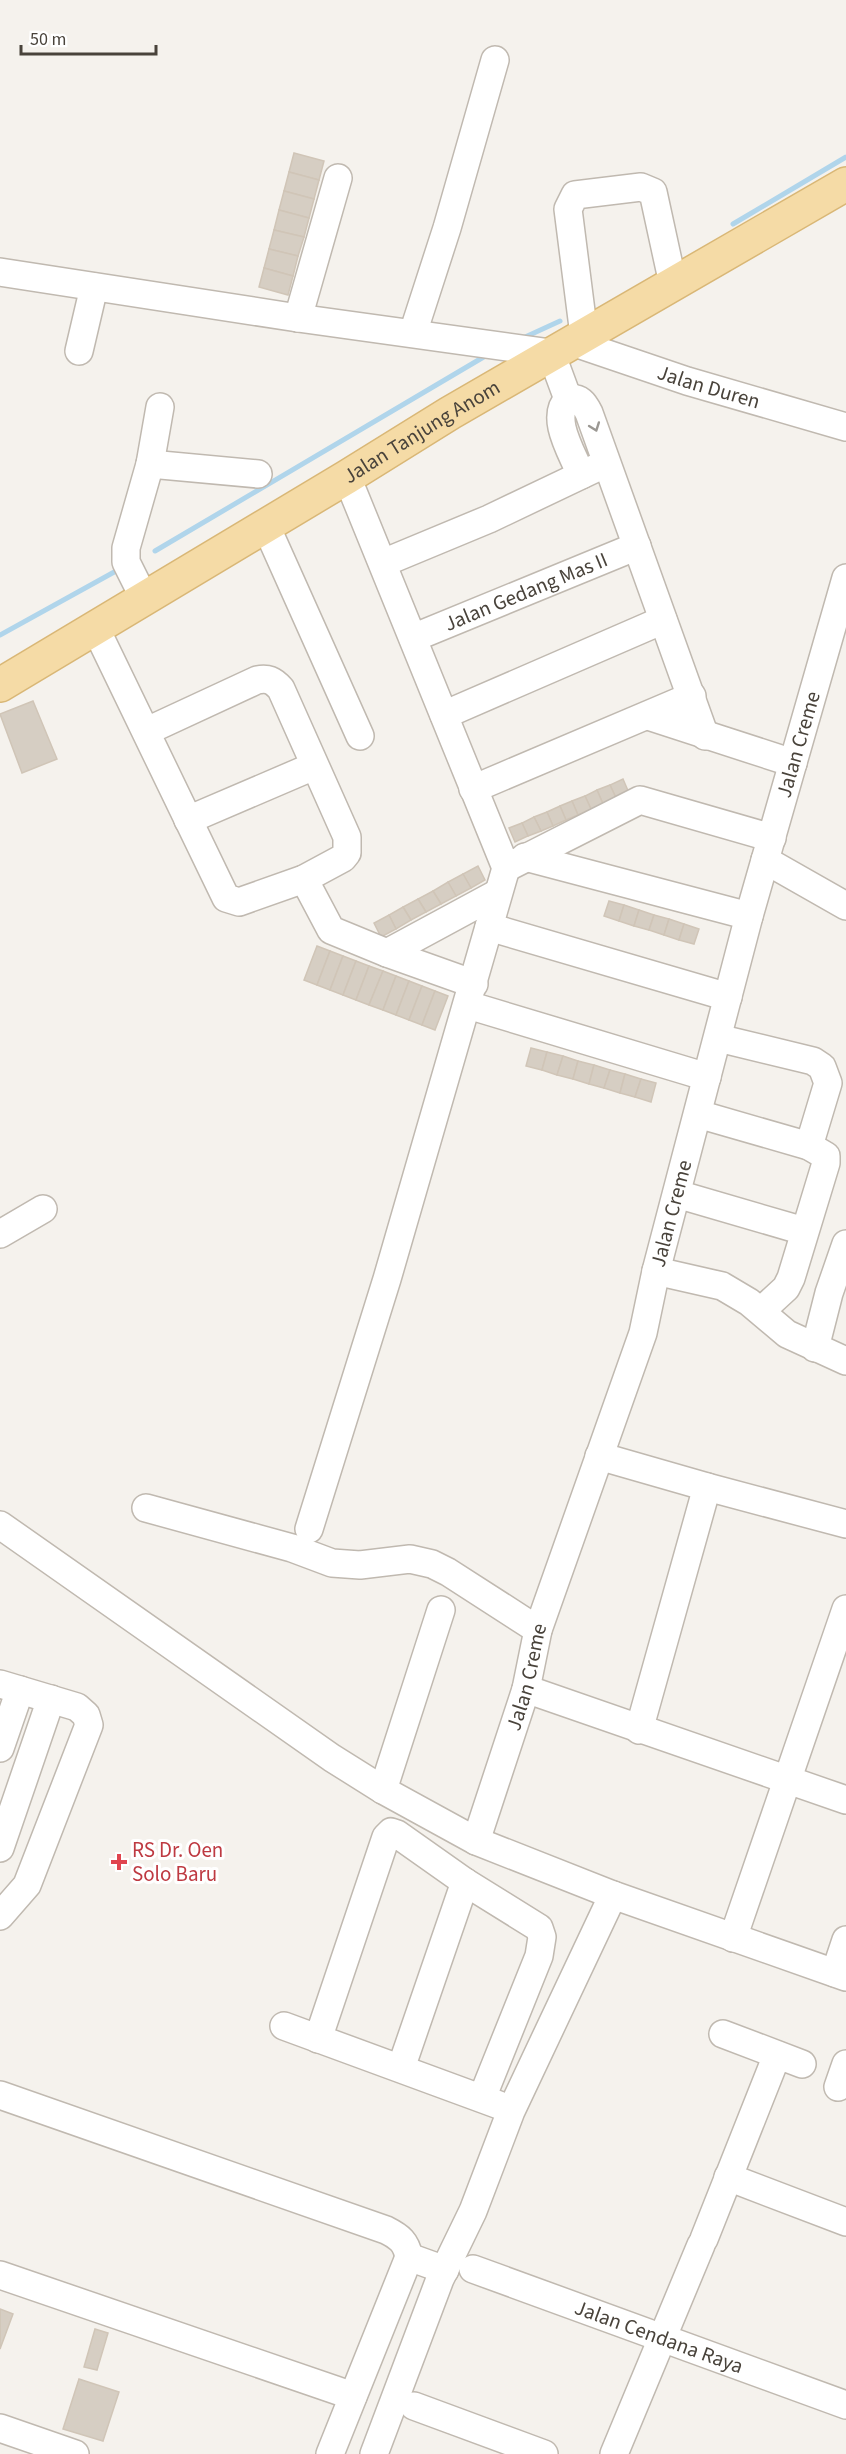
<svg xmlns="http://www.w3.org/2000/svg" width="846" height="2454" font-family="'Source Sans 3',sans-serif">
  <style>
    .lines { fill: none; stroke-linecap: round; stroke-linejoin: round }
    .stream { stroke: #b0d5eb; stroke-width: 5 }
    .building { fill: #d6cec3; stroke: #d0c5b7; stroke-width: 1.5 }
    .minor-casing { stroke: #c0b9b0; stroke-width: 30 }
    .major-casing { stroke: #d9b776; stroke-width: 36 }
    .minor { stroke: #fff; stroke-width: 27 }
    .major { stroke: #f5dba6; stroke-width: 33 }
    .oneway { stroke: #9b9893 }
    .health-dot { fill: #e0444e; stroke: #fff; stroke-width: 2 }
    .labels { text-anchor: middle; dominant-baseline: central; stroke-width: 6; stroke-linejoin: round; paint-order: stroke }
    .street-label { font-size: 21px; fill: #49433b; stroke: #fff }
    .health-label { font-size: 21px; fill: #be3a42; stroke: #fff; text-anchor: start }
  </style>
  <rect width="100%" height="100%" fill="#f5f2ed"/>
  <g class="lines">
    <!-- stream -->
    <g class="stream">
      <polyline points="733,224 846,157"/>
      <polyline points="523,338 560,321"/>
      <polyline points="155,551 487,355"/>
      <polyline points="0,635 116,571"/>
    </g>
  </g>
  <!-- building -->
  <g class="building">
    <polygon points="294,153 324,161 319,180 289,172"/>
    <polygon points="289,172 319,180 314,199 284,191"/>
    <polygon points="284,191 314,199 309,218 279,210"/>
    <polygon points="279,210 309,218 304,237 274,230"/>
    <polygon points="274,230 304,237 298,256 269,249"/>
    <polygon points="269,249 298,256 293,276 264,268"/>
    <polygon points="264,268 293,276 288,295 259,287"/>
    <polygon points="33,701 57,759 22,773 0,714"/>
    <polygon points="623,779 629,793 616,798 610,785"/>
    <polygon points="610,785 616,798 603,804 597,790"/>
    <polygon points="597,790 603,804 591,809 585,796"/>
    <polygon points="585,796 591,809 578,815 572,801"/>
    <polygon points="572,801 578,815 566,820 560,806"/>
    <polygon points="560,806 566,820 553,826 547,812"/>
    <polygon points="547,812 553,826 541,831 534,817"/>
    <polygon points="534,817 541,831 528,836 522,823"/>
    <polygon points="522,823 528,836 515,842 509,828"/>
    <polygon points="478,866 485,880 471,888 463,874"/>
    <polygon points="463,874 471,888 456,896 448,882"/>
    <polygon points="448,882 456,896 441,904 433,891"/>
    <polygon points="433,891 441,904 426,912 418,899"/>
    <polygon points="418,899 426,912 411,920 403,907"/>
    <polygon points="609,901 624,905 619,921 604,916"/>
    <polygon points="624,905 639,910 634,926 619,921"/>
    <polygon points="403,907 411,920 396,929 389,915"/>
    <polygon points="639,910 654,915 649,930 634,926"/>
    <polygon points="389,915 396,929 381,937 374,923"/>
    <polygon points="654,915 669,919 664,935 649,930"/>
    <polygon points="669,919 684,924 679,940 664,935"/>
    <polygon points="684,924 699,929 694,944 679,940"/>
    <polygon points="317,946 330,951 317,985 304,980"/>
    <polygon points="330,951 343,956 330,990 317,985"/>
    <polygon points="343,956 356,961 343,995 330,990"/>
    <polygon points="356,961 369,966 356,1000 343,995"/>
    <polygon points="369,966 383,971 369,1005 356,1000"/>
    <polygon points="383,971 396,976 383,1010 369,1005"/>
    <polygon points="396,976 409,981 396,1015 383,1010"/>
    <polygon points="409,981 422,986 409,1020 396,1015"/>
    <polygon points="422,986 435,991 422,1025 409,1020"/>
    <polygon points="435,991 448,996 435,1030 422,1025"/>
    <polygon points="531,1048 547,1052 542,1070 526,1066"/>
    <polygon points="547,1052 563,1056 557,1075 542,1070"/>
    <polygon points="563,1056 578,1061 573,1079 557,1075"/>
    <polygon points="578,1061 594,1065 589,1084 573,1079"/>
    <polygon points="594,1065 610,1070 604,1088 589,1084"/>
    <polygon points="610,1070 625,1074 620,1093 604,1088"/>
    <polygon points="625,1074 641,1079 635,1097 620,1093"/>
    <polygon points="641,1079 656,1083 651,1102 635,1097"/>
    <polygon points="0,2309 13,2314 0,2349"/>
    <polygon points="95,2329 108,2333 97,2370 84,2367"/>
    <polygon points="79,2379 119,2392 103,2441 63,2429"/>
  </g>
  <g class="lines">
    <!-- minor casing -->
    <g class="minor-casing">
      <g id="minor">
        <polyline points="0,272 298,318 551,353 568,399"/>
        <polyline points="298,318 338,178"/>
        <polyline points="413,333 447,228 495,60"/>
        <polyline points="584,335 568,209 575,195 641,187 653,192 673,284"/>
        <path id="s1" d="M572 342 687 381 846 427"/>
        <polyline points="79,351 94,287"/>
        <polyline points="150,464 258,474"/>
        <path d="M581 475C573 454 549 418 568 399 580 397 584 403 589 413L705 736"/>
        <polyline points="266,526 360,736"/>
        <polyline points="383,563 489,519 596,468"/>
        <polyline points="144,598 126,562 126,548 150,464 160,407"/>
        <path d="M96 629 226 898 239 902 304 879 343 858 347 853V837L281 689C273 680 268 678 257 680L147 731"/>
        <path id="s2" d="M413 638 637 546"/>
        <polyline points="444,715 663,620"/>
        <polyline points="648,716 793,763"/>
        <polyline points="473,789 692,696"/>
        <polyline points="188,820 314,766"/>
        <polyline points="525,857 749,916"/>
        <polyline points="765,860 846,906"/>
        <polyline points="506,868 640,800 772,838"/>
        <polyline points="304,879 331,930 387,953 498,893"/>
        <polyline points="489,927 728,997"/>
        <polyline points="387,953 474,984"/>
        <polyline points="468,1005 707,1077"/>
        <polyline points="718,1038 813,1061 822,1067 828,1083 809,1146"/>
        <polyline points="698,1114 809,1146 826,1156 826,1163 791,1278 786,1288 761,1311"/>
        <polyline points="677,1194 804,1231"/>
        <polyline points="0,1234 43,1209"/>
        <polyline points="656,1271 722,1286 749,1302 787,1334 846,1361"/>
        <polyline points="815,1348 829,1293 846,1244"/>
        <polyline points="599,1456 707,1487"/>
        <polyline points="146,1508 292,1548 332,1563 360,1565 410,1559 432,1564 448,1572 538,1630"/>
        <polyline points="0,1525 332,1758 383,1790 476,1841 613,1895 846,1977"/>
        <polyline points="309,1529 387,1279 506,868 347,477"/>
        <polyline points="0,1684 77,1707 86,1715 89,1725 27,1885 0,1916"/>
        <polyline points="526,1689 846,1800"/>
        <polyline points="639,1730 707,1487 846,1524"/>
        <polyline points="0,1748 20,1690"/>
        <polyline points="383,1790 441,1610"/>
        <path id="s3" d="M476 1841 526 1689 538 1630 643 1333 656 1271 749 916 846 578"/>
        <polyline points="0,1848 51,1699"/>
        <polyline points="733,1938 846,1609"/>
        <polyline points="835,1973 846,1940"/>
        <polyline points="284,2026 499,2105"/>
        <polyline points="723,2034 802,2064"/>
        <polyline points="318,2039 386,1837 391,1832 397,1834 465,1882 539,1928 542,1937 539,1956 482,2098"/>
        <polyline points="401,2068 465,1882"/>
        <polyline points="838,2087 846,2064"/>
        <path d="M0 2095 386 2230C400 2237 406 2242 409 2257L445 2270"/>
        <polyline points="728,2177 846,2222"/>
        <polyline points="704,2239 777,2055"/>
        <path id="s4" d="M473 2269 846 2405"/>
        <polyline points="0,2275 353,2396"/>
        <polyline points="414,2406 544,2454"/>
        <polyline points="0,2428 75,2454"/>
        <polyline points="330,2454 409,2257"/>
        <polyline points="374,2454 440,2279 473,2211 511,2111 613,1895"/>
        <polyline points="614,2454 701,2245"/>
      </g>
    </g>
    <!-- major casing -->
    <g class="major-casing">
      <g id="major">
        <path id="s5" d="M0 685 347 477 450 413 846 184"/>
      </g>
    </g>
    <!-- minor -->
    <use href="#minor" class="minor"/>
    <!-- major -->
    <use href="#major" class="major"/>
  </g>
  <!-- one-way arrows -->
  <defs><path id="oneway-chevron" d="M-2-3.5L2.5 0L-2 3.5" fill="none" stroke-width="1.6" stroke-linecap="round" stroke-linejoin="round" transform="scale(1.5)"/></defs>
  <use class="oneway" href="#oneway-chevron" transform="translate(595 427) rotate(70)"/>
  <!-- markers -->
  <path class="health-dot" d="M116 1853h6v6h6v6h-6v6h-6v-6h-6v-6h6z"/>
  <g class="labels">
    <!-- street labels -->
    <g class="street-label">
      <text stroke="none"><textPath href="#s1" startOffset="144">Jalan Duren</textPath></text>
      <text stroke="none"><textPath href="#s5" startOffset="492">Jalan Tanjung Anom</textPath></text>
      <text stroke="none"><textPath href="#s2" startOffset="122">Jalan Gedang Mas II</textPath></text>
      <text stroke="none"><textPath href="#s3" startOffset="1144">Jalan Creme</textPath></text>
      <text stroke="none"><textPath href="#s3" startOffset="658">Jalan Creme</textPath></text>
      <text stroke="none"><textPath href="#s3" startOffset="172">Jalan Creme</textPath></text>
      <text stroke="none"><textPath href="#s4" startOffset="198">Jalan Cendana Raya</textPath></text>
    </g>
    <!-- health labels -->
    <g class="health-label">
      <text x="132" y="1850">RS Dr. Oen<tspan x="132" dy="24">Solo Baru</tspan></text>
    </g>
  </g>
  <!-- scale -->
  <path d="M21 45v9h135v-9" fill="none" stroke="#49433b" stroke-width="3"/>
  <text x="30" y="45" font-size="18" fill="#49433b" stroke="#ffffff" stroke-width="4.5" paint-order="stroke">50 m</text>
</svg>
